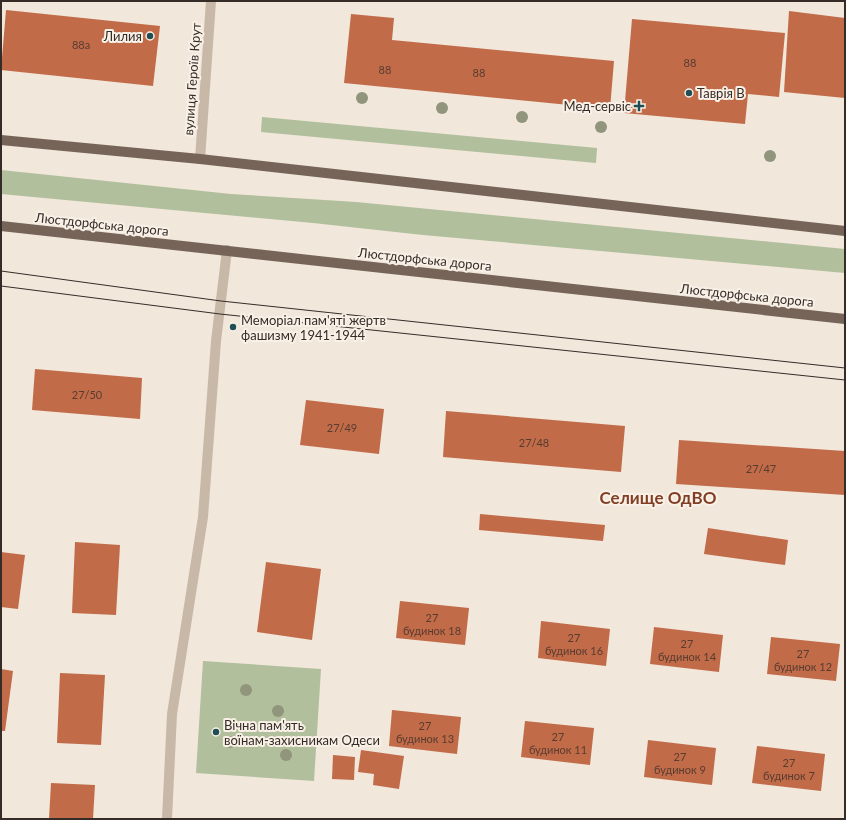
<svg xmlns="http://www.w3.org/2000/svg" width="846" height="820" font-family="Lato,sans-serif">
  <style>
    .green { fill: #b1bf9c }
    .building { fill: #c16b49 }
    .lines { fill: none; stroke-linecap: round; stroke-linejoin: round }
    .service { stroke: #c8b8a7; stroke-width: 10 }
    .minor { stroke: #c8b8a7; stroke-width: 10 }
    .primary { stroke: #766459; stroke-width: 10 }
    .tram { stroke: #352c28; stroke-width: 1 }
    .tree { fill: #91957b }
    .poi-dot { fill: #1f4f55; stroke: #f9f1e7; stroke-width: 1.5 }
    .labels { text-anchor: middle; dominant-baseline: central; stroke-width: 4; stroke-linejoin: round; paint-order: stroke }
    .number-label { font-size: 11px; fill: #583c30 }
    .poi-label { font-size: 13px; fill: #352c28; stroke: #f9f1e7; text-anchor: start }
    .street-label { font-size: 13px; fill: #352c28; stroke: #f9f1e7 }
    .district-label { font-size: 17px; font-weight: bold; fill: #813e24; stroke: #f9f1e7 }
  </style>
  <rect width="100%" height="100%" fill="#f1e7db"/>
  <!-- green -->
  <g class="green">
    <polygon points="262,117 597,148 596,163 261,132"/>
    <polygon points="1,170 231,194 356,202 845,249 845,273 423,235 313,223 1,194"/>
    <polygon points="203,661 321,669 314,781 196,773"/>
  </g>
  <!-- building -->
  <g class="building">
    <polygon points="6,10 160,26 153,86 1,70"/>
    <polygon points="789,11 845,18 845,98 784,92"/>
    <polygon points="351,14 394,18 392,40 614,61 610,109 344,83"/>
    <polygon points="632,19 785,33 779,97 748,94 745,124 624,113"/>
    <polygon points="35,369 142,378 140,419 32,410"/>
    <polygon points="306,400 384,409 379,454 300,445"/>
    <polygon points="446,411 625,426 621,472 443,457"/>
    <polygon points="679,440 845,451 845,495 676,484"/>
    <polygon points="480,514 605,525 603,541 479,530"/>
    <polygon points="708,528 788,540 785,565 704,554"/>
    <polygon points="75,542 120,545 116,615 72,613"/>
    <polygon points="1,552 25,555 18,609 1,607"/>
    <polygon points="266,562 321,569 312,640 257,632"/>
    <polygon points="400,601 469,608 465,645 396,638"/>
    <polygon points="541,621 610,629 606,666 538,658"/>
    <polygon points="654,627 723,635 719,672 650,664"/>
    <polygon points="771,637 840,644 836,681 767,674"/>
    <polygon points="1,669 13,671 5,731 1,731"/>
    <polygon points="60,673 105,675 101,745 57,743"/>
    <polygon points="392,710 461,717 457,754 389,746"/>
    <polygon points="525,721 594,728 590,765 521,757"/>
    <polygon points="648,740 716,748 712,785 644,777"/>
    <polygon points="757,746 825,754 821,791 752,783"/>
    <polygon points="361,750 404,756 399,789 373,785 374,774 358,772"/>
    <polygon points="333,755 355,757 354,780 332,779"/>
    <polygon points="51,783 95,785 93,819 49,819"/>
  </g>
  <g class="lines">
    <!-- service -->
    <polyline class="service" points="167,819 172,714 203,517 216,341 227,250"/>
    <!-- minor -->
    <polyline class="minor" points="200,159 211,1"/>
    <!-- primary -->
    <g class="primary">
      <polyline points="1,140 200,159 845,231"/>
      <polyline points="1,226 845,319"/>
    </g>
    <!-- tram -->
    <g class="tram">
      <polyline points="1,271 221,301 845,368"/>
      <polyline points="1,286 220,314 845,380"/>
    </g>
  </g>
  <!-- trees -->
  <g class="tree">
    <circle cx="362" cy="98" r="6"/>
    <circle cx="442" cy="108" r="6"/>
    <circle cx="522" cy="117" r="6"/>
    <circle cx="601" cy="127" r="6"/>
    <circle cx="770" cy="156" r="6"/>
    <circle cx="246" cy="690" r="6"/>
    <circle cx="278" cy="711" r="6"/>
    <circle cx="230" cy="742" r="6"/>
    <circle cx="286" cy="755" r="6"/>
  </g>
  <!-- markers -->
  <g class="poi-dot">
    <circle cx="150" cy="36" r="4"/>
    <circle cx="689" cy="93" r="4"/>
    <path d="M637 100h4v4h4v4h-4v4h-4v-4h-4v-4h4z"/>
    <circle cx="233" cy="327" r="4"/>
    <circle cx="216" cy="732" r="4"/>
  </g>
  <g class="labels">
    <!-- number labels -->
    <g class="number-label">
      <text x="81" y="44">88а</text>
      <text x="690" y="62">88</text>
      <text x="385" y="69">88</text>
      <text x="479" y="72">88</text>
      <text x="87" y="394">27/50</text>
      <text x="342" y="427">27/49</text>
      <text x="534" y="442">27/48</text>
      <text x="761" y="468">27/47</text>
      <text x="432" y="617">27<tspan x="432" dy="13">будинок 18</tspan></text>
      <text x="574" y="637">27<tspan x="574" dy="13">будинок 16</tspan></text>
      <text x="687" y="643">27<tspan x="687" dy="13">будинок 14</tspan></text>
      <text x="803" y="653">27<tspan x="803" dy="13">будинок 12</tspan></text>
      <text x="425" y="725">27<tspan x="425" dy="13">будинок 13</tspan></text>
      <text x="558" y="736">27<tspan x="558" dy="13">будинок 11</tspan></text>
      <text x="680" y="756">27<tspan x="680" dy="13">будинок 9</tspan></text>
      <text x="789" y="762">27<tspan x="789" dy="13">будинок 7</tspan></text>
    </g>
    <!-- poi labels -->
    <g class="poi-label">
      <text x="142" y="36" text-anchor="end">Лилия</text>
      <text x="697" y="93">Таврія В</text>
      <text x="631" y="106" text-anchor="end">Мед-сервіс</text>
      <text x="241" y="320">Меморіал пам'яті жертв<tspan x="241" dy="15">фашизму 1941-1944</tspan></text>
      <text x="224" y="725">Вічна пам'ять<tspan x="224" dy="15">воїнам-захисникам Одеси</tspan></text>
    </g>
    <!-- street labels -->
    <g class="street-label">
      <text transform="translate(192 79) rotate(-86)">вулиця Героїв Крут</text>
      <text transform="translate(102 224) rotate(6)">Люстдорфська дорога</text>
      <text transform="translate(425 259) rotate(6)">Люстдорфська дорога</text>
      <text transform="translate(747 295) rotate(6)">Люстдорфська дорога</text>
    </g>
    <!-- district labels -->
    <g class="district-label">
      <text x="658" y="497">Селище ОдВО</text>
    </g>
  </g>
  <!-- border -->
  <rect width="846" height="820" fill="none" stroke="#352c28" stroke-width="4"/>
</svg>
